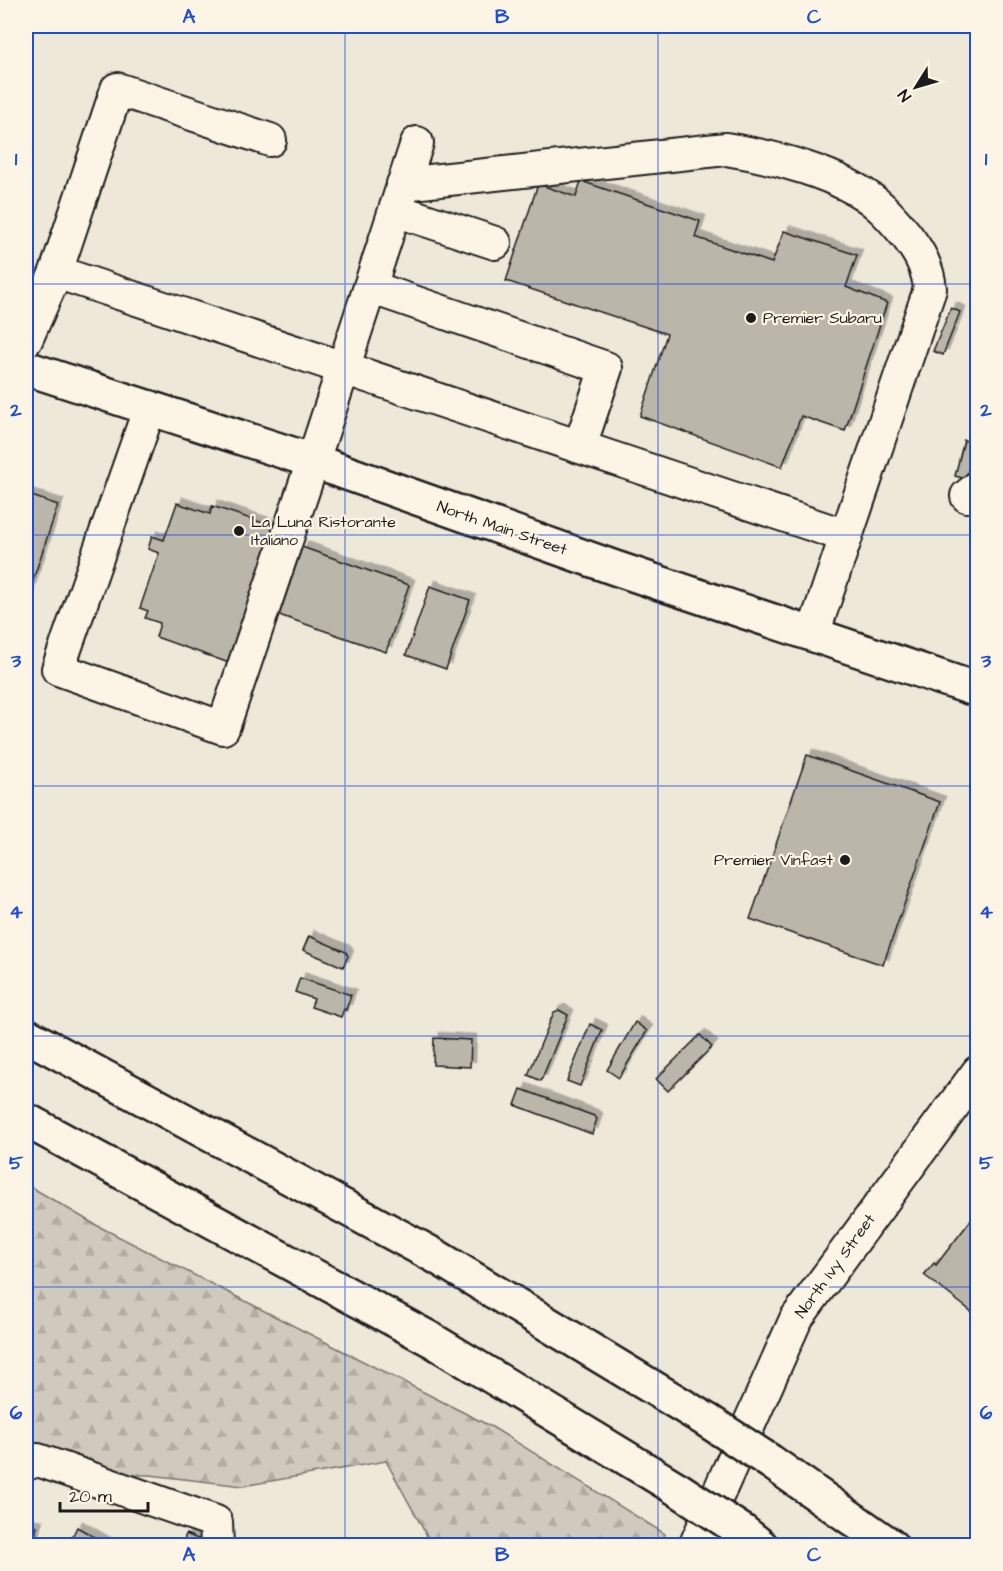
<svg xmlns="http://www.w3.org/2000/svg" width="1003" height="1571" font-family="'Architects Daughter',sans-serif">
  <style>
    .forest { fill: url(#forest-firs); stroke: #76736c; stroke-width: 1.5 }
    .building { fill: #bab6aa; stroke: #1c1c1c; stroke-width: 1.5; filter: url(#shadow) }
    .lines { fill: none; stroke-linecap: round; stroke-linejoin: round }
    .minor-casing { stroke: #1c1c1c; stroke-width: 36 }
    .major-casing { stroke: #1c1c1c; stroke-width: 38 }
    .highway-casing { stroke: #1c1c1c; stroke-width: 38 }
    .minor { stroke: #fcf5e5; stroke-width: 32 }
    .major { stroke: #fcf5e5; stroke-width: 33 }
    .highway { stroke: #fcf5e5; stroke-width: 33 }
    .highway-bridge-casing { stroke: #1c1c1c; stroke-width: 38; stroke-linecap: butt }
    .highway-bridge { stroke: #fcf5e5; stroke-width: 33 }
    .grid { fill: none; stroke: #1d4ed8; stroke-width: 1.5; stroke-opacity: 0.55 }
    .poi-dot { fill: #1c1c1c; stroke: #fcf5e5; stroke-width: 2 }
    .labels { text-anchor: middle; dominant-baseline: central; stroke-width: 4.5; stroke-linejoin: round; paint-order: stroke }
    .poi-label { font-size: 16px; fill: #1c1c1c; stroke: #fcf5e5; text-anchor: start }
    .street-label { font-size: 16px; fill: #1c1c1c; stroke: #fcf5e5 }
    .neatline { fill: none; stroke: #1d4ed8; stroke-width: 2 }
    .grid-label { font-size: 20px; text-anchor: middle; font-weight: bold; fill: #1d4ed8 }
  </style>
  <defs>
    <pattern id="forest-firs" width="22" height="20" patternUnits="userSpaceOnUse" patternTransform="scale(1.5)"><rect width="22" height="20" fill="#cfcabd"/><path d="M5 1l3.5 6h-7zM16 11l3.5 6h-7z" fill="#b1ada2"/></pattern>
    <filter id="shadow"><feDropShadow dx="5.5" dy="-5.5" stdDeviation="0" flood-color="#0004"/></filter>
  </defs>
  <rect width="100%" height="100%" fill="#eee8d9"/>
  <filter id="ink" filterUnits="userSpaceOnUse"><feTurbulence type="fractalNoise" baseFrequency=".0167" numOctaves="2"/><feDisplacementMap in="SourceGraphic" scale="12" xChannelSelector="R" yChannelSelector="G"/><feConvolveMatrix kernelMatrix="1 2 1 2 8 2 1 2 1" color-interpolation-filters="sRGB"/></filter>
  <g filter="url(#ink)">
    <!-- forest -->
    <polygon class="forest" points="26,1184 94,1224 492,1427 665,1534 661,1545 432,1545 386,1461 243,1486 150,1475 26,1475"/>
    <!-- building -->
    <g class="building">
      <polygon points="581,181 700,221 695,237 772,263 784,231 857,255 846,287 887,303 845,431 801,416 782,467 640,416 667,334 506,281 538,184 576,197"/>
      <polygon points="951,308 960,312 943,355 933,351"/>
      <polygon points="964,440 971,442 974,445 966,479 955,476"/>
      <polygon points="26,494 58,505 26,601"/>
      <polygon points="177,503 210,514 212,506 278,528 232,664 156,637 160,623 145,618 148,611 140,608 159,553 148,549 152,536 164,540"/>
      <polygon points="302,547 409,585 386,652 279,615"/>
      <polygon points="430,586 470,600 446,669 406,655"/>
      <polygon points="807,755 940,802 883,965 750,919"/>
      <polygon points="309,936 346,952 348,956 343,967 303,950"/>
      <polygon points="300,978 351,995 346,1010 344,1009 341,1017 311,1007 314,999 295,992"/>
      <polygon points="559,1010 568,1015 541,1081 528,1075 554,1012"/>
      <polygon points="635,1022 647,1031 619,1078 607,1070"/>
      <polygon points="590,1024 602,1030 580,1086 567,1081"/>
      <polygon points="700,1035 712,1047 668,1091 656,1079"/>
      <polygon points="434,1038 471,1040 470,1067 433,1065"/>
      <polygon points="521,1089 594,1116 597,1119 592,1134 515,1105"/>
      <polygon points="978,1211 978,1313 976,1315 924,1275 934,1263 936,1265"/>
      <polygon points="26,1524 37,1526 33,1546 26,1546"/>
      <polygon points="77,1527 110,1546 78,1546 70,1541"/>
      <polygon points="186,1534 207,1543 206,1546 182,1546"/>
    </g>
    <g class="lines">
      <!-- minor casing -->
      <g class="minor-casing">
        <g id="minor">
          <path d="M403 184 726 149C771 156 842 174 877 204 888 213 897 224 906 235 919 252 928 267 930 289L813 634"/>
          <polyline points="395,210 495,243"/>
          <polyline points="56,272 846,536"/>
          <polyline points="370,287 606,368 580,446"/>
          <polyline points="26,340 56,272 117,89 270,140"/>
          <polyline points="150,407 58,669 223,728 313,461 417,143"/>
          <polyline points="967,496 978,487"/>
          <polyline points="26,1464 38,1460 216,1522 217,1546"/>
          <polyline points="695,1546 796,1319 978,1072"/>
        </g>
      </g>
      <!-- major casing -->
      <g class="major-casing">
        <polyline id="major" points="26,368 313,461 615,568 978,690"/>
      </g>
      <!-- highway casing -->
      <g class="highway-casing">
        <g id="highway">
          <polyline points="26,1035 437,1257 708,1421"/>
          <polyline points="26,1120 432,1340 679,1490"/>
          <polyline points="771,1462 891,1546"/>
          <polyline points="742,1531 761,1546"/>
        </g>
      </g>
      <!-- minor -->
      <use href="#minor" class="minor"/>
      <!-- major -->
      <use href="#major" class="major"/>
      <!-- highway -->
      <use href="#highway" class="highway"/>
      <!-- highway-bridge casing -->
      <g class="highway-bridge-casing">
        <g id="highway-bridge">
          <polyline points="708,1421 771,1462"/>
          <polyline points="679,1490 742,1531"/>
        </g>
      </g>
      <!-- highway-bridge -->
      <use href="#highway-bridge" class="highway-bridge"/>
    </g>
  </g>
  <!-- grid -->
  <path class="grid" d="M345 26V1546M658 26V1546M26 284H978M26 535H978M26 786H978M26 1036H978M26 1287H978"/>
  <!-- markers -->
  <g class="poi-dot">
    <circle cx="751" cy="318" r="6"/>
    <circle cx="239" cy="531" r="6"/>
    <circle cx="845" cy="860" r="6"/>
  </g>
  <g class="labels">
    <!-- poi labels -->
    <g class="poi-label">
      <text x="763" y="318">Premier Subaru</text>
      <text x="251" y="522">La Luna Ristorante<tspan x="251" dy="18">Italiano</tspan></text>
      <text x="833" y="860" text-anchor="end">Premier Vinfast</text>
    </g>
    <!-- street labels -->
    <g class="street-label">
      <text transform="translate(502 528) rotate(19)">North Main Street</text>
      <text transform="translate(835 1266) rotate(-54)">North Ivy Street</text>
    </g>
  </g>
  <!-- margin -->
  <rect width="1003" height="1571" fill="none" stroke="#fcf5e5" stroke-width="66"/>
  <!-- north arrow -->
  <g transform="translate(916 87) rotate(233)" stroke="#fcf5e5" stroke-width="4.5" paint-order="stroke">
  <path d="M0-4.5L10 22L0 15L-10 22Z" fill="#1c1c1c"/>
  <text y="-9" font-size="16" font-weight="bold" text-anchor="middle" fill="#1c1c1c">N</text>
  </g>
  <!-- scale -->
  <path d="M60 1502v9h88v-9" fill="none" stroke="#1c1c1c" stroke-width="3"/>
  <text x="69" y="1502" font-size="18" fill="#1c1c1c" stroke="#fcf5e5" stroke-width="4.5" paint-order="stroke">20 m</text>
  <rect x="33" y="33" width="937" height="1505" class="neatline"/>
  <g class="grid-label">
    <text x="189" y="23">A</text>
    <text x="502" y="23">B</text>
    <text x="814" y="23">C</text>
    <text x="16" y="165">1</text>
    <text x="986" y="165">1</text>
    <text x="16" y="416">2</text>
    <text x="986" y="416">2</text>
    <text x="16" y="667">3</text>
    <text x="986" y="667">3</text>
    <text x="16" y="918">4</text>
    <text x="986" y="918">4</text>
    <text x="16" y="1169">5</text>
    <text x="986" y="1169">5</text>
    <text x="16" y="1419">6</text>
    <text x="986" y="1419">6</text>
    <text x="189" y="1561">A</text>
    <text x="502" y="1561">B</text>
    <text x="814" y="1561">C</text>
  </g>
</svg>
